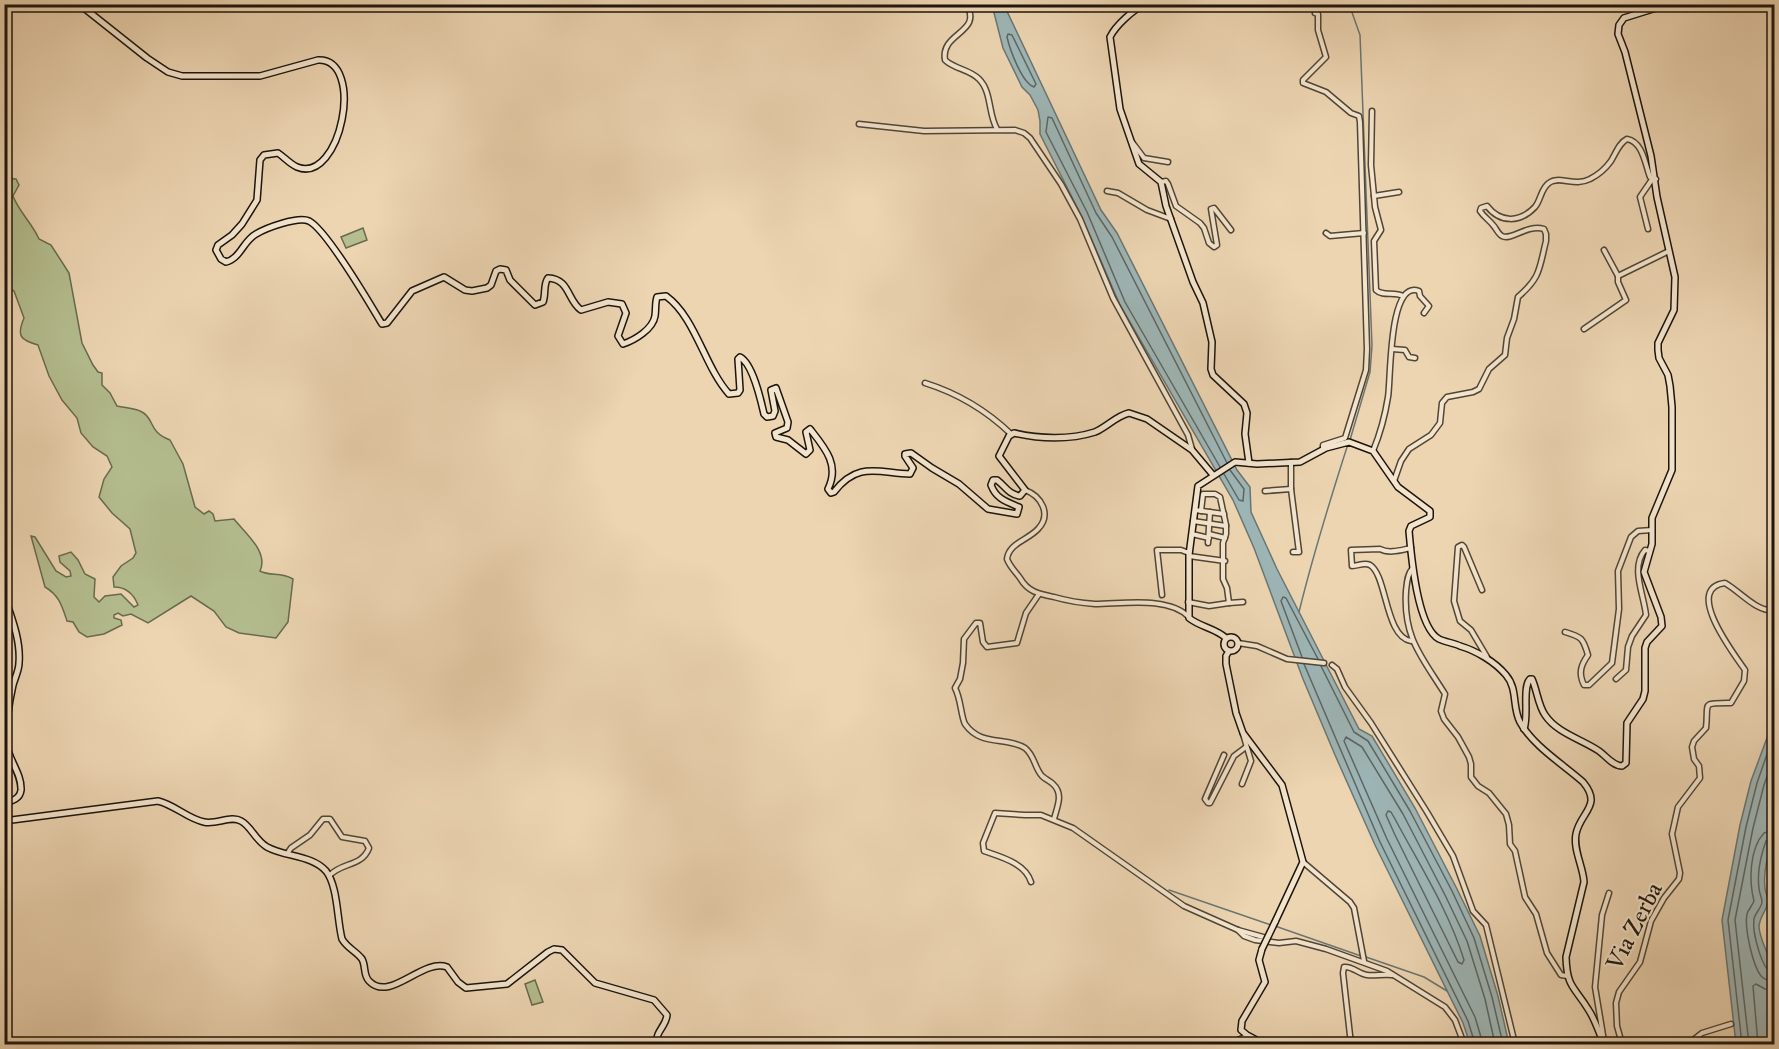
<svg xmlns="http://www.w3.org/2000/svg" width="1779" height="1049" font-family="'IM FELL Great Primer',serif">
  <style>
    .green { fill: #b4be8f; stroke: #686a4e; stroke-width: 1.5 }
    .water { fill: #9eb6b7; stroke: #6a7673; stroke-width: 1.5 }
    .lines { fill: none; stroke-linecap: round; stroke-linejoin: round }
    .shore { stroke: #5d6662; stroke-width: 1.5 }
    .stream { stroke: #6a7673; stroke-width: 1.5 }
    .street-casing { stroke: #504536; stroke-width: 7 }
    .secondary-casing { stroke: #1c150c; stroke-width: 8 }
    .street { stroke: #f3e4cd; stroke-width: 4 }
    .secondary { stroke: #f3e4cd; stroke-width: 5 }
    .secondary-bridge-casing { stroke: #1c150c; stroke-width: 8; stroke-linecap: butt }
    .secondary-bridge { stroke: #f3e4cd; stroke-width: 5 }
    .labels { text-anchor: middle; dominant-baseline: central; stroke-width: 4.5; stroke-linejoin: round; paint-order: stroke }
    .street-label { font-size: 24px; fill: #1c150c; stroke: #f3e4cd }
  </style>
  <rect width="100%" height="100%" fill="#edd5b2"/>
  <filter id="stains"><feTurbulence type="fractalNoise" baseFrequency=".00333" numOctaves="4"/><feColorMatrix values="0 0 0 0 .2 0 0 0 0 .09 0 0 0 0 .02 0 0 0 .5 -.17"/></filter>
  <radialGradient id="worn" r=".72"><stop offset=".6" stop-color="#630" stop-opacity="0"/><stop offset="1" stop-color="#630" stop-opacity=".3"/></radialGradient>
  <!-- green -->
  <g class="green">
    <path d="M4 178 16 179 19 185 13 196C19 212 32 223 39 239L51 245 69 273 82 343 93 365 98 372 102 373V385L110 393 117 406C125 408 135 408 142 412 155 419 148 432 170 440L183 464 195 507 204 514 209 511 213 514 215 521 234 519C245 533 269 552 260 571 271 577 280 571 293 579L288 622 276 638 239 633 226 627 214 611 191 596 148 623 131 614 123 616 118 613 114 615V618L121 620 122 625 104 634 87 637 79 632 73 622 67 621C62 606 59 595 45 587L31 536 35 537 56 571 66 577 71 576 70 571 60 562 59 556 71 552 78 560 85 574 95 579 94 597 99 602 105 596 121 594 134 607 138 605C134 595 126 587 114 587L113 577 121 566 133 558 136 553 130 529 112 513 99 497 104 479 112 467 107 456 93 447 81 433 77 418 62 400 49 376 38 345C21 340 16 337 24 318L14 291 5 286Z"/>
    <polygon points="363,228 367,240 346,248 341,237"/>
    <polygon points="535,980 543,1002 532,1005 525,984"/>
  </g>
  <!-- water -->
  <g class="water">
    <polygon points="992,5 1004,5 1101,210 1117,233 1237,470 1250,487 1251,512 1277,569 1359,729 1372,736 1415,808 1457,889 1480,936 1498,996 1509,1044 1470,1044 1463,1023 1375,845 1335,755 1303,679 1254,548 1233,500 1120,305 1081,215 1040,134 1040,121 1038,110 1030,95 1022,87 1003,48"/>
    <path d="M1774 719V838C1768 852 1763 872 1765 888 1765 892 1768 896 1768 901 1767 911 1759 917 1759 927 1760 941 1769 953 1771 966 1776 992 1775 1019 1774 1044H1736L1722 920 1740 825 1751 781Z"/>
  </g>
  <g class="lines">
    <!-- shore -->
    <g class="shore">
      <path d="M1008 34 1012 35 1036 84 1034 87C1022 83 1010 50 1007 37Z"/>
      <polyline points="1220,467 1125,302 1087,212 1046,132 1048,117 1052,118 1096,213 1112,237 1227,463"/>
      <polyline points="1224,474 1239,500 1243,501 1244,489 1230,470"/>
      <polyline points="1302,657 1281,601 1283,597 1286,598 1318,659"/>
      <polyline points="1304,664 1380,842 1468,1021 1475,1044"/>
      <polyline points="1321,666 1354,732 1368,741 1410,811 1452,891 1474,938 1492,997 1503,1044"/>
      <path d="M1388 811 1391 812 1395 819C1419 864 1449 911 1464 960L1462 964 1458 962 1395 835 1386 815Z"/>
      <path d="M1774 830 1764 833C1749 849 1749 882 1754 901 1752 906 1748 910 1747 914 1744 928 1753 966 1761 976 1765 980 1769 981 1774 981"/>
      <path d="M1774 837 1766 841C1761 855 1757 873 1759 888 1759 893 1762 897 1762 902 1761 909 1755 913 1754 919 1752 932 1762 972 1774 974"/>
      <polyline points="1483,1044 1475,1017 1387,839 1344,741 1346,737 1362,747 1403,814 1445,895 1467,941 1485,999 1495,1044"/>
      <polyline points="1742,1044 1728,920 1746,827 1757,783 1774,734"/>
      <polyline points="1749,1044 1735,920 1753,828 1764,785 1774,756"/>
      <polyline points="1758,1044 1753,986 1756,984 1765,989 1774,990"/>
    </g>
    <!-- stream -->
    <g class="stream">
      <polyline points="1349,4 1360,35 1372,346 1370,372 1350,440"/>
      <path d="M1299 612C1313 555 1330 500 1348 444"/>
      <polyline points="1169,890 1271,925"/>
      <polyline points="1275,926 1361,956"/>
      <polyline points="1366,957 1424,977 1447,991"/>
    </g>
    <!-- street casing -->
    <g class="street-casing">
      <g id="street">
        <path d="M966 4C984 33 940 32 945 60 954 69 969 69 979 79 992 92 988 114 997 129"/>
        <polyline points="1315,13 1318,14 1318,30 1326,57 1303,80 1303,83 1326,92 1351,113 1359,116 1360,122 1367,349 1366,370 1345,438 1323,445 1323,449"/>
        <polyline points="1372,111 1371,165 1374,196"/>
        <polyline points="859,124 924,131 1015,130 1024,133 1030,138 1061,184 1080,219 1113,298 1188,435 1192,449"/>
        <polyline points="1132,142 1144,158 1168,162"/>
        <polyline points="1161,182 1166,181 1168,184 1176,206 1200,223 1204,228 1209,243 1214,247 1217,245 1211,209 1214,208 1231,230"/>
        <polyline points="1107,191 1118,193 1147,210 1171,219"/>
        <path d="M1399 192 1374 196 1375 207 1381 230 1374 241 1376 290C1383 297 1394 291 1403 296"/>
        <polyline points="1648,229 1640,197 1653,178"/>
        <polyline points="1326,233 1330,236 1364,233"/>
        <polyline points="1618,276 1669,251"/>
        <polyline points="1584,329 1626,300 1618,282 1618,276 1604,250"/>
        <polyline points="1392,349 1405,350 1409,357 1415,358"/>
        <path d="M925 383C957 393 987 411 1011 434"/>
        <path d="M1373 451C1380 434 1385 416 1388 397 1391 381 1388 279 1419 291L1420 296 1429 306 1424 313"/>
        <polyline points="1291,462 1291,489 1299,552 1293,552"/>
        <path d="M1394 481 1401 461 1409 449 1431 435 1440 423 1442 403 1447 397 1473 392 1479 389 1489 369 1505 355 1507 338 1514 319 1518 297C1541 277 1539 269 1546 241V234L1544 229C1527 224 1511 241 1502 236 1498 234 1496 228 1493 225 1489 220 1484 217 1480 211L1481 208 1487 206C1500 223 1520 223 1535 207 1541 200 1541 188 1549 183 1558 175 1575 187 1590 179 1598 175 1606 168 1611 161 1616 153 1619 143 1627 139 1643 142 1645 164 1650 177L1656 179"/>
        <path d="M1025 490C1041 496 1052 514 1038 529 1028 540 1009 543 1007 559 1010 567 1015 571 1020 578 1028 592 1039 594 1054 597 1068 601 1081 603 1095 604 1123 604 1168 596 1189 617"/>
        <polyline points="1265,491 1291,489"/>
        <polyline points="1195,510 1224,514"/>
        <polyline points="1201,511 1203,494 1215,494 1220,497 1226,525 1226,534 1223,543 1223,579 1227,588 1229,603 1243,602"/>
        <polyline points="1193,521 1226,526"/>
        <polyline points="1192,534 1209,538"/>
        <polyline points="1209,534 1225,538"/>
        <polyline points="1208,543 1210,512"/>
        <path d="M1411 548C1401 550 1389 554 1380 549L1351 550 1352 566C1358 566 1364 562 1370 565 1387 575 1385 637 1411 641"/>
        <polyline points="1189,556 1225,561"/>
        <path d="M1412 569C1407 575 1407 583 1406 591 1403 638 1422 657 1445 694L1441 711 1444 719 1458 737 1469 757 1471 764V777L1478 786 1489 793 1506 814 1509 825 1510 844 1515 851 1525 897 1536 914 1547 953 1561 975 1567 976"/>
        <polyline points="1482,590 1464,547 1462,545 1458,547 1454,601 1460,621 1471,630 1487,657"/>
        <path d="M1039 594 1026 613 1017 643 987 647 983 642 980 623H976L964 639 963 663 960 679 955 688C961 699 961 717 965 724 981 747 1006 736 1025 748 1035 756 1034 767 1042 776 1045 779 1050 781 1053 784 1064 794 1057 807 1054 819"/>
        <polyline points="1162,595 1157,550 1181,550 1189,553"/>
        <polyline points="1188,602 1209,606 1229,603"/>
        <path d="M1565 632C1582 637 1583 638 1588 655 1581 665 1578 673 1584 685H1589L1612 663 1619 609 1618 571 1631 537 1638 531 1652 530"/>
        <polyline points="1238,643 1257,646 1287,659 1324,663"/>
        <polyline points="1332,665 1337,669 1345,687 1371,723 1427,812 1453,856 1473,911 1486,925 1515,1044"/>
        <path d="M1616 679 1626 670 1628 647 1632 636 1646 615C1644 595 1630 567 1645 550L1650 551"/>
        <polyline points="1224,755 1205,799 1208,803 1210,803 1234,756 1246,747"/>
        <polyline points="1242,784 1251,761 1243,734"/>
        <path d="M287 854 291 848 310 835 323 819H330L342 837 365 841 369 848C362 867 341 862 329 876"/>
        <polyline points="1303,862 1350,902 1354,908 1364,961"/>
        <path d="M1031 882C1025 863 1001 857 984 851L983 843 995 813 1025 815H1041L1073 828 1184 906 1238 930 1267 938"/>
        <polyline points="1238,930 1244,936 1255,940 1279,943 1296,941 1326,949 1387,971 1445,1007 1455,1020 1464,1044"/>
        <polyline points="1604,1041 1595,987 1602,915 1609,893"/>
        <polyline points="1229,1044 1247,1036"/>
        <path d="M1351 1044 1343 973 1344 967C1353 966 1358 974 1367 975 1375 976 1383 974 1392 975"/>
        <path d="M1622 1044 1617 1026 1616 1003 1619 992 1640 962 1651 921 1664 898 1679 879 1680 873 1672 834 1678 807 1700 778 1699 766 1694 759 1692 747 1694 741 1706 728C1709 702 1700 703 1731 703L1744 681 1745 670C1734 654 1683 588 1725 583 1742 593 1754 610 1774 611"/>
        <polyline points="1688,1044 1702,1033 1731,1024"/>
      </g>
    </g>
    <!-- secondary casing -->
    <g class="secondary-casing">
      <g id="secondary">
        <path d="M79 4 147 58 168 72 182 76H260L318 60C366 58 341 185 297 167 290 164 284 157 278 153L264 155 260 160 257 200 242 224 232 235 218 245 216 250 221 259 226 262C241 258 243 241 256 234 266 228 298 216 309 221 327 230 370 304 382 324L387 323 412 291 444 277 465 290 472 291 487 288 491 285 496 271 500 269 506 270 510 280 535 305 543 302C546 295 543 284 548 278 570 279 567 300 581 310L608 302 622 304 626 313 618 336 623 344C635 340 653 329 655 316 656 309 655 303 657 297L666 296C696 318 704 366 729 394L738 393 740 390 738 359 740 357C753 364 761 401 764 414L767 417 773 416 775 411 771 390 776 388 788 422 787 428 775 433 776 437 788 440 806 454 810 450 806 432 810 429C825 448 840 465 828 489L831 493 834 492C858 461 878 473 910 474L913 468 905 456V454L911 453 932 468 959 484 988 509 1017 514 1019 507C1007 502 996 499 991 485L993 480H997C1006 487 1008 494 1020 496L1025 490 999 456 1009 436 1014 433C1039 439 1070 440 1095 432 1107 427 1116 416 1129 413L1147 419 1192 450 1213 475"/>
        <path d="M1145 4C1133 10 1116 25 1110 37L1120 109 1139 164 1161 182 1166 206 1193 282 1203 303 1212 342 1211 369 1213 375 1244 404 1247 413 1245 434 1249 463"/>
        <polyline points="1151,4 1168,4"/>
        <path d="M4 595C11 616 21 640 19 663 19 670 15 678 13 685 9 703 6 723 6 741 7 758 22 773 21 790 20 799 12 801 4 803"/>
        <circle cx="1231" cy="644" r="7"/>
        <path d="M1226 638C1215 628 1200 627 1189 618V555L1198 486 1235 462 1257 464 1300 462 1326 448 1349 442 1373 451 1398 487 1430 511V517L1411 526 1409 531C1411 554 1417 627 1439 639 1445 642 1454 643 1460 646 1477 651 1495 662 1506 675 1518 689 1512 707 1520 722 1532 745 1564 765 1583 782 1603 806 1580 812 1576 834 1573 850 1583 866 1584 882L1566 957C1567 988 1574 986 1588 1009 1595 1019 1599 1033 1604 1044"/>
        <polyline points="1229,651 1226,656 1226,664 1236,713 1243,733 1282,785 1303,862 1275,922"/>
        <path d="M1524 729C1529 715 1522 687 1530 679H1532C1537 690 1538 705 1545 715 1557 733 1581 739 1599 751 1606 756 1613 766 1622 766L1626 763 1627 723 1643 699 1645 691V648L1647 642 1662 626 1661 617 1644 572 1652 544V518L1672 470V407L1670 386 1668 375 1659 358 1658 350V343L1674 310 1675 277 1657 197 1651 156 1625 52 1618 34 1619 25 1624 18 1656 8 1677 4"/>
        <path d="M4 821 158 801C175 805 188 819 204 822 216 825 231 815 241 821 251 826 255 840 267 847 285 857 312 855 326 871 338 886 337 920 342 939 347 948 356 951 362 959 366 966 363 975 369 981 390 1003 422 958 447 967L458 982 466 988 507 984 548 952 554 949 562 950 595 983 654 1000 667 1015C666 1027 655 1031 657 1044"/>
        <polyline points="1262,949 1259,960 1265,982 1242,1021 1241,1030 1247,1035 1264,1044"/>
      </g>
    </g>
    <!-- street -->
    <use href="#street" class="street"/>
    <!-- secondary -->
    <use href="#secondary" class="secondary"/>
    <!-- secondary-bridge casing -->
    <g class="secondary-bridge-casing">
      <polyline id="secondary-bridge" points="1262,949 1275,922"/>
    </g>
    <!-- secondary-bridge -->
    <use href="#secondary-bridge" class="secondary-bridge"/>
  </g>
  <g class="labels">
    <!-- street labels -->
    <g class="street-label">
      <text transform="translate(1634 926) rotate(-63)">Via Zerba</text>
    </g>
  </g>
  <!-- margin -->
  <rect width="1779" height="1049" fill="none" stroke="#edd5b2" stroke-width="24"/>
  <rect x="6" y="6" width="1767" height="1037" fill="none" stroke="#1c150c" stroke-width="3"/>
  <rect x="12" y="12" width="1755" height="1025" fill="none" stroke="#1c150c" stroke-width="1.5"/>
  <rect width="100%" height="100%" filter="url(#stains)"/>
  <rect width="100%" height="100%" fill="url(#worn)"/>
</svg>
